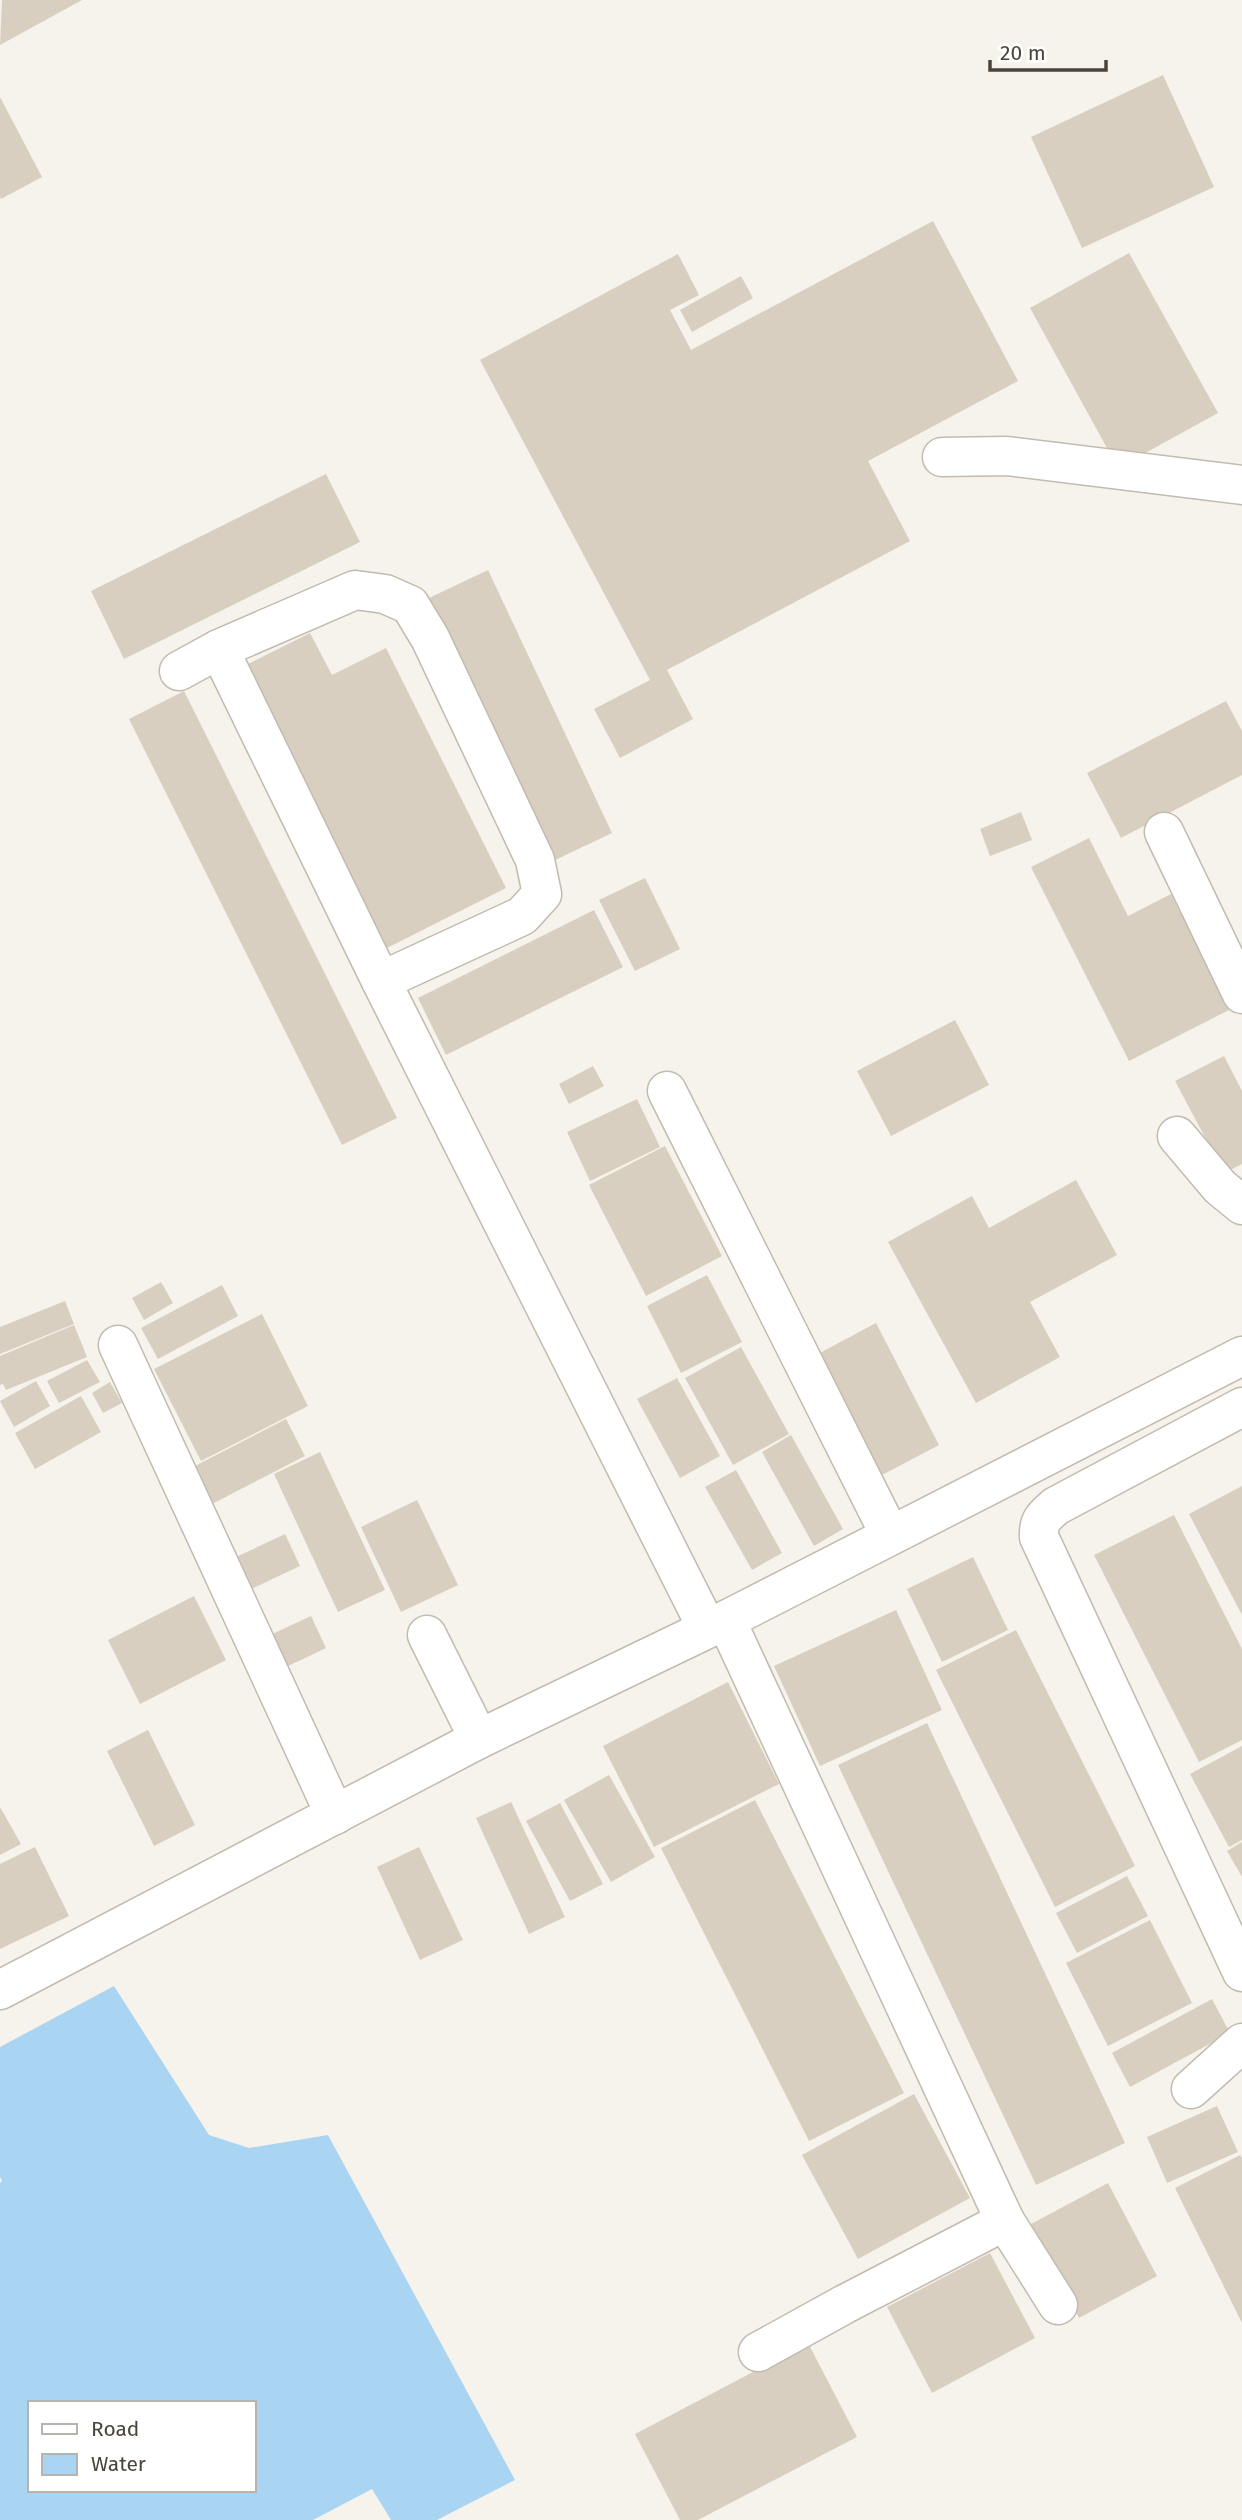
<svg xmlns="http://www.w3.org/2000/svg" width="1242" height="2520" font-family="'Fira Sans',sans-serif">
  <style>
    .water { fill: #a9d4f2; fill-rule: evenodd }
    .building { fill: #d8cfc1 }
    .lines { fill: none; stroke-linecap: round; stroke-linejoin: round }
    .minor-casing { stroke: #c2bbae; stroke-width: 41 }
    .minor { stroke: #fff; stroke-width: 38 }
  </style>
  <rect width="100%" height="100%" fill="#f6f3ec"/>
  <!-- water -->
  <path class="water" d="M114 1986 209 2135 249 2148 328 2135 515 2480 437 2520H391L372 2489 313 2520H0V2183L2 2181 0 2177V2047ZM30 2403H254V2490H30Z"/>
  <!-- building -->
  <g class="building">
    <polygon points="2,0 82,0 0,45"/>
    <polygon points="1163,75 1214,187 1082,248 1031,137"/>
    <polygon points="0,97 42,177 1,199 0,197"/>
    <polygon points="933,221 1018,381 868,461 910,541 667,670 693,719 620,758 594,709 650,680 480,360 678,254 699,295 670,310 691,350"/>
    <polygon points="1129,253 1218,413 1118,468 1030,308"/>
    <polygon points="741,276 753,298 692,332 680,310"/>
    <polygon points="326,474 360,542 124,659 91,591"/>
    <polygon points="488,570 612,833 553,861 429,598"/>
    <polygon points="310,633 332,675 386,648 506,888 387,948 246,665"/>
    <polygon points="184,691 397,1118 342,1145 129,719"/>
    <polygon points="1226,701 1242,731 1242,775 1121,838 1087,773"/>
    <polygon points="1021,812 1032,840 990,856 980,829"/>
    <polygon points="1089,838 1128,916 1171,894 1229,1010 1129,1061 1031,867"/>
    <polygon points="645,878 680,949 635,971 599,900"/>
    <polygon points="594,910 623,967 446,1055 418,998"/>
    <polygon points="955,1020 989,1085 891,1136 857,1071"/>
    <polygon points="1224,1056 1242,1091 1242,1164 1224,1173 1175,1081"/>
    <polygon points="593,1066 604,1086 569,1104 559,1084"/>
    <polygon points="637,1099 660,1147 590,1181 567,1132"/>
    <polygon points="665,1146 722,1256 646,1296 589,1185"/>
    <polygon points="1076,1180 1117,1255 1030,1302 1060,1357 976,1403 888,1242 972,1196 989,1228"/>
    <polygon points="707,1275 742,1342 681,1373 647,1306"/>
    <polygon points="161,1282 173,1303 144,1320 132,1298"/>
    <polygon points="222,1285 238,1316 158,1359 141,1328"/>
    <polygon points="65,1301 74,1324 0,1354 0,1327"/>
    <polygon points="262,1314 308,1406 201,1461 154,1369"/>
    <polygon points="876,1323 939,1445 882,1475 818,1354"/>
    <polygon points="74,1325 87,1357 6,1390 3,1384 0,1385 0,1356"/>
    <polygon points="741,1347 789,1434 733,1465 685,1378"/>
    <polygon points="87,1360 100,1382 59,1403 47,1381"/>
    <polygon points="677,1378 720,1456 680,1478 637,1399"/>
    <polygon points="36,1381 50,1406 14,1427 0,1401"/>
    <polygon points="110,1382 122,1403 103,1413 92,1393"/>
    <polygon points="81,1396 101,1432 35,1469 15,1433"/>
    <polygon points="286,1419 305,1456 212,1504 193,1467"/>
    <polygon points="791,1435 843,1529 814,1546 762,1452"/>
    <polygon points="320,1452 385,1590 338,1612 274,1474"/>
    <polygon points="736,1470 782,1553 752,1570 705,1487"/>
    <polygon points="1242,1486 1242,1615 1189,1514"/>
    <polygon points="417,1500 458,1585 401,1612 361,1527"/>
    <polygon points="1174,1515 1242,1649 1242,1740 1199,1762 1094,1555"/>
    <polygon points="285,1534 300,1566 249,1590 234,1558"/>
    <polygon points="973,1557 1008,1630 942,1662 907,1589"/>
    <polygon points="194,1596 226,1660 140,1704 108,1640"/>
    <polygon points="896,1610 942,1710 820,1766 774,1666"/>
    <polygon points="311,1616 326,1648 284,1668 268,1636"/>
    <polygon points="1016,1630 1135,1866 1055,1907 936,1670"/>
    <polygon points="728,1682 779,1784 654,1847 603,1746"/>
    <polygon points="927,1723 1125,2143 1036,2185 838,1765"/>
    <polygon points="148,1730 195,1825 154,1846 107,1751"/>
    <polygon points="1242,1746 1242,1840 1229,1847 1190,1774"/>
    <polygon points="609,1775 655,1857 611,1882 564,1800"/>
    <polygon points="755,1800 904,2093 809,2141 661,1848"/>
    <polygon points="511,1802 565,1917 529,1934 476,1818"/>
    <polygon points="560,1803 603,1884 570,1901 526,1821"/>
    <polygon points="0,1807 21,1844 0,1855"/>
    <polygon points="1242,1842 1242,1877 1227,1851"/>
    <polygon points="35,1847 69,1916 0,1949 0,1864"/>
    <polygon points="419,1847 463,1940 420,1960 377,1867"/>
    <polygon points="1127,1876 1148,1916 1077,1953 1056,1913"/>
    <polygon points="1150,1920 1192,2003 1108,2046 1066,1963"/>
    <polygon points="1212,1999 1230,2033 1130,2087 1112,2053"/>
    <polygon points="914,2094 970,2198 858,2259 802,2155"/>
    <polygon points="1217,2106 1238,2152 1167,2183 1147,2137"/>
    <polygon points="1240,2155 1242,2158 1242,2323 1175,2188"/>
    <polygon points="1108,2183 1157,2276 1079,2318 1029,2225"/>
    <polygon points="990,2253 1035,2338 932,2393 887,2307"/>
    <polygon points="808,2343 857,2437 698,2520 680,2520 635,2434"/>
  </g>
  <g class="lines">
    <!-- minor casing -->
    <g class="minor-casing">
      <g id="minor">
        <polyline points="942,457 1007,456 1242,485"/>
        <polyline points="219,649 381,981 707,1628"/>
        <polyline points="179,671 219,649 355,590 385,594 410,605 430,638 535,860 542,894 522,916 381,981"/>
        <polyline points="1164,832 1242,994"/>
        <polyline points="667,1091 890,1535"/>
        <polyline points="1177,1136 1220,1187 1242,1205"/>
        <polyline points="118,1345 335,1815"/>
        <path d="M1242 1407 1056 1506C1044 1516 1038 1521 1039 1537L1242 1972"/>
        <polyline points="726,1620 1005,2221 1058,2305"/>
        <polyline points="427,1635 479,1739"/>
        <polyline points="0,1990 479,1739 726,1620 1242,1356"/>
        <polyline points="1191,2089 1242,2043"/>
        <polyline points="758,2352 845,2304 1005,2221"/>
      </g>
    </g>
    <!-- minor -->
    <use href="#minor" class="minor"/>
  </g>
  <!-- legend -->
  <rect x="28" y="2401" width="228" height="91" fill="#ffffff" stroke="#b7b4b0" stroke-width="2"/>
  <rect x="42" y="2424" width="35" height="10" fill="#ffffff" stroke="#b7b4b0" stroke-width="2"/>
  <text x="91" y="2436" font-size="21" fill="#4b4439">Road</text>
  <rect x="42" y="2454" width="35" height="21" fill="#a9d4f2" stroke="#b7b4b0" stroke-width="2"/>
  <text x="91" y="2471" font-size="21" fill="#4b4439">Water</text>
  <!-- scale -->
  <path d="M990 60v10h116v-10" fill="none" stroke="#4b4439" stroke-width="3.5"/>
  <text x="1000" y="60" font-size="21" fill="#4b4439" stroke="#ffffff" stroke-width="5" paint-order="stroke">20 m</text>
</svg>
